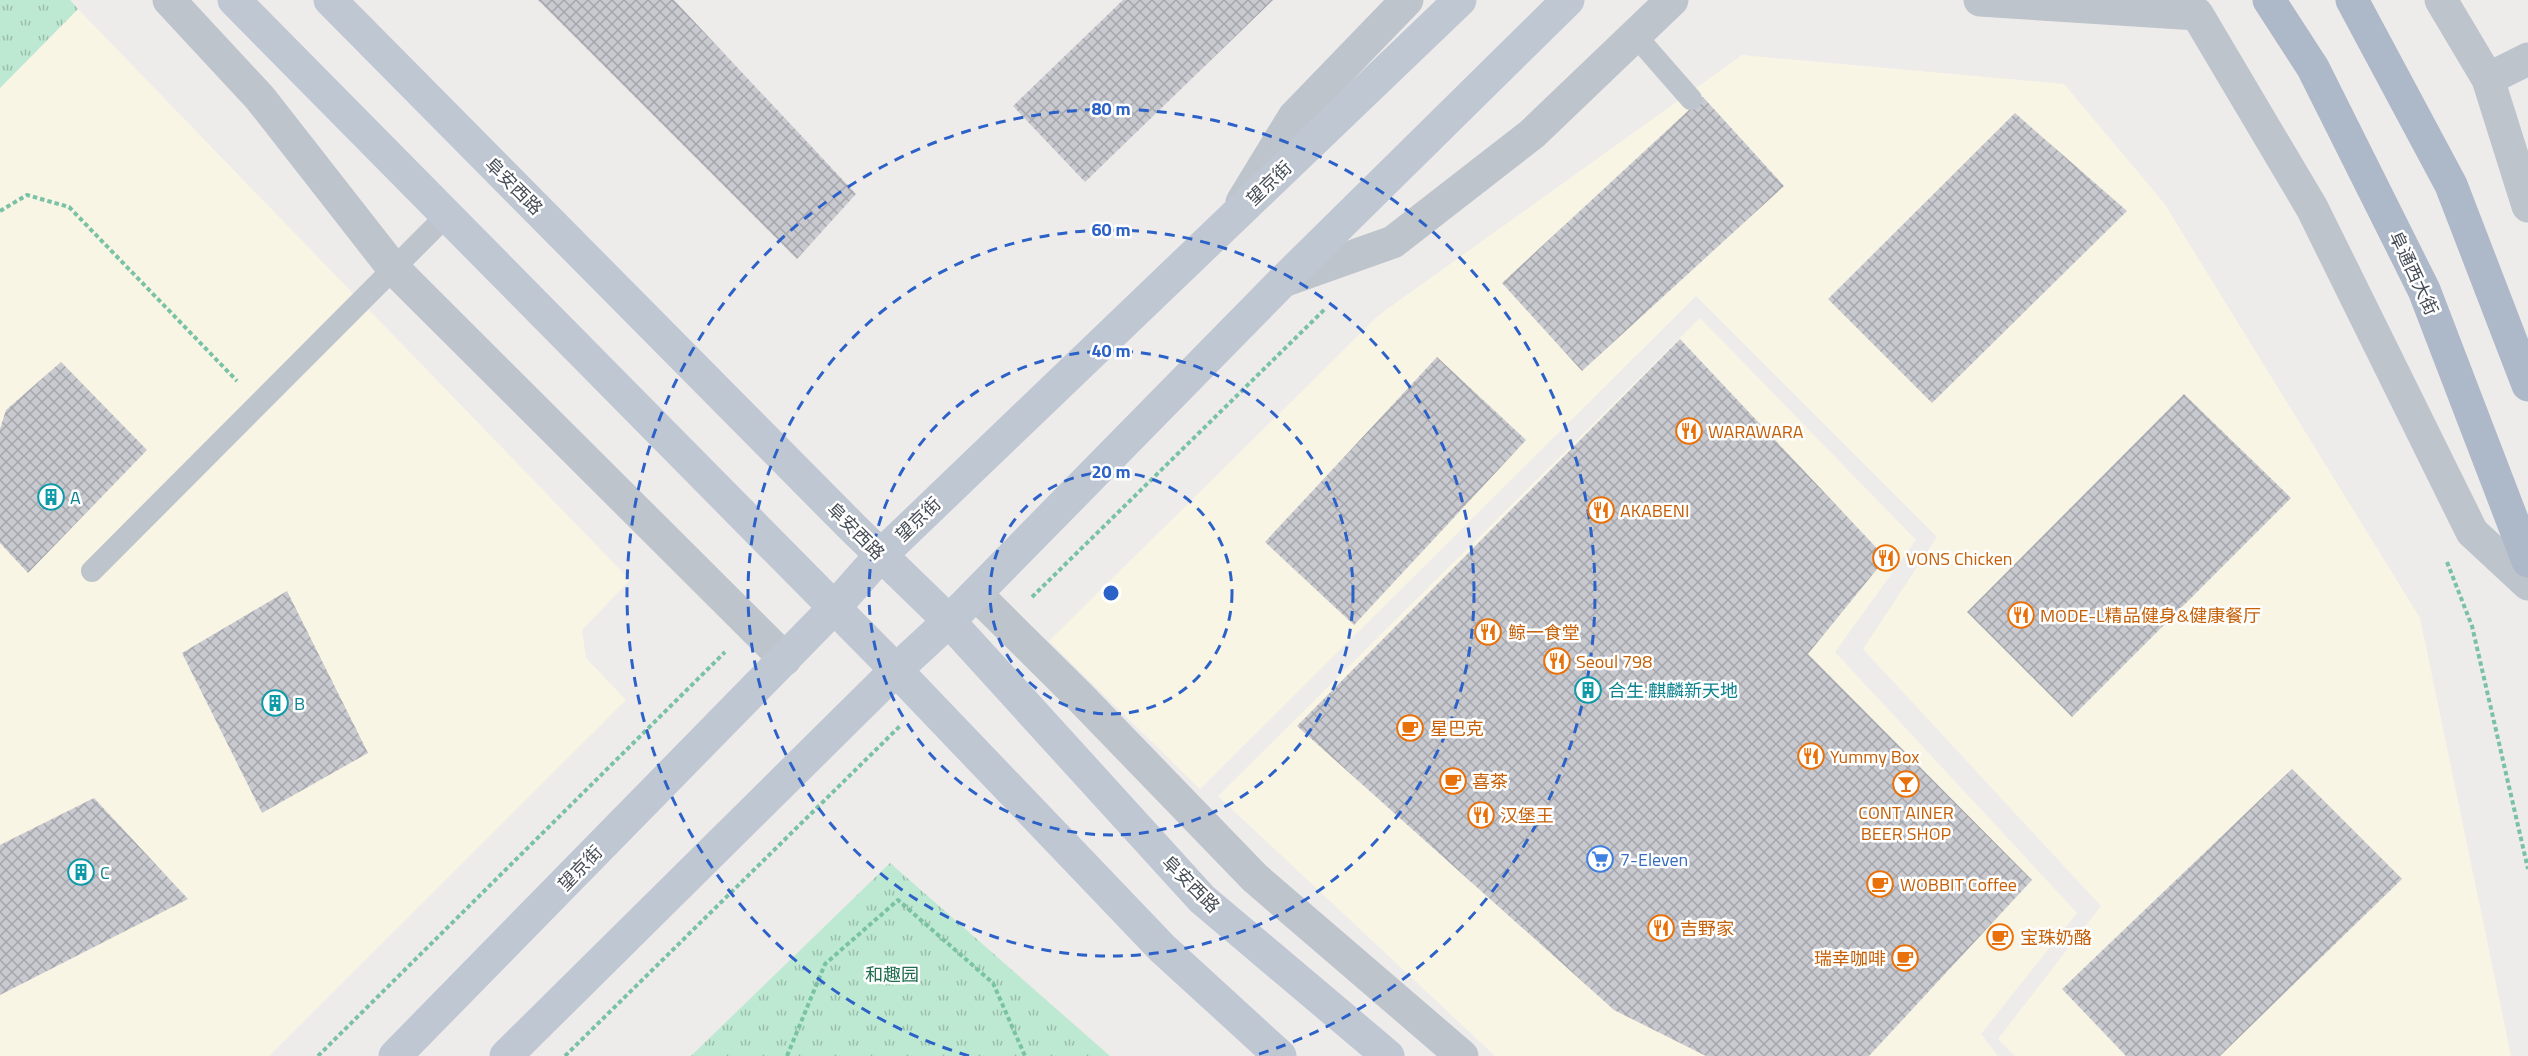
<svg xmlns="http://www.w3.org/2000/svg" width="2528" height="1056" font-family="'Titillium Web','Noto Sans SC',sans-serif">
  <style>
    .commercial { fill: #f9f5e5 }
    .park { fill: url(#park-tufts) }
    .building { fill: url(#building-cross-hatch) }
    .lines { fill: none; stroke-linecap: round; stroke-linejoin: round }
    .path { stroke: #79c2a5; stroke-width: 4; stroke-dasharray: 4.5 3; stroke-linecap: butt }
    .service { stroke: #bec4cc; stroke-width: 22 }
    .minor { stroke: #bec4cc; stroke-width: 33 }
    .tertiary { stroke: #bec4cc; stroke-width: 33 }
    .secondary { stroke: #bfc7d3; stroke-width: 33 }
    .primary { stroke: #adb8c8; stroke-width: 33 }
    .ring { fill: none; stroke: #2c62c8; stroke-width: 3; stroke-dasharray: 10 8 }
    .labels { text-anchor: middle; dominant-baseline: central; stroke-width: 5; stroke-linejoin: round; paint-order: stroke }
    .street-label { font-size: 18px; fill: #464d56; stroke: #fff }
    .food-label { font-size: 18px; fill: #c56008; stroke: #fff; text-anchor: start }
    .culture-label { font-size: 18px; fill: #0d838f; stroke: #fff; text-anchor: start }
    .shop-label { font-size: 18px; fill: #366cbe; stroke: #fff; text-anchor: start }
    .park-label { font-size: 18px; fill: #206e4e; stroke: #fff }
    .centre { fill: #2c62c8; stroke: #fff; stroke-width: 3 }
    .ring-label { font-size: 18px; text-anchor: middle; font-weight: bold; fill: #2c62c8; stroke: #fff; stroke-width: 5; stroke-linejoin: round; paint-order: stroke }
  </style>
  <defs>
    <pattern id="park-tufts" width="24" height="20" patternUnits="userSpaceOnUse" patternTransform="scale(1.5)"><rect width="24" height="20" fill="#bde8d1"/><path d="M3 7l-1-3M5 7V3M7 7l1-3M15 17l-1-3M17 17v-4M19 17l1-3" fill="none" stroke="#9bbeac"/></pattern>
    <pattern id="building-cross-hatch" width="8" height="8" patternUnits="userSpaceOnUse" patternTransform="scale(1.5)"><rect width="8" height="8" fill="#c9cad0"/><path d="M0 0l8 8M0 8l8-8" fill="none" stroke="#a5a6ac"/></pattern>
  </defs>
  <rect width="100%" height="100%" fill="#eeebeb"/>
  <!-- commercial -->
  <g class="commercial">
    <polygon points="78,9 630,580 582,630 586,658 626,700 269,1056 0,1056 0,88"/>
    <polygon points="1742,55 2064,84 2164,203 2420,618 2511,1056 2015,1056 1998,1039 2101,906 1863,649 1937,537 1696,296 1200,789 1049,641 1379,315"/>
    <polygon points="1700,318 1916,540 1835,652 2077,913 1981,1034 1998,1056 1495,1056 1218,796"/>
  </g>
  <!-- park -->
  <g class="park">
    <polygon points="0,0 70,0 78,9 0,88"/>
    <polygon points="890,863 1110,1056 691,1056"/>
  </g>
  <!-- building -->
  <g class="building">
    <polygon points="538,0 674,0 856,194 797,259"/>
    <polygon points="1123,0 1273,0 1085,182 1013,106"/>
    <polygon points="1703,97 1784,186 1582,371 1502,283"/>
    <polygon points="2015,113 2127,211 1932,403 1828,299"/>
    <polygon points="1680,339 1886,558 1808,654 2032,880 1869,1056 1706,1056 1614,1010 1297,726"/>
    <polygon points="1437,357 1526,440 1354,625 1265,542"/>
    <polygon points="61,362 147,450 28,573 0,543 0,429 6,410"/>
    <polygon points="2184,394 2291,498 2072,717 1967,612"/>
    <polygon points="287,591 368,753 262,813 182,653"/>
    <polygon points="2292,769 2402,879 2220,1056 2126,1056 2062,989"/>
    <polygon points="94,798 188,899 0,995 0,845"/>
  </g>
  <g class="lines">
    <!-- path -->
    <g class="path">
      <polyline points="0,211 27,195 69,207 237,381"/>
      <polyline points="2447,562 2472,626 2528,869"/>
      <polyline points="1032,597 1326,308"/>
      <polyline points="318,1056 725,652"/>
      <polyline points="565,1056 900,726"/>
      <polyline points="787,1056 825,964 898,900 993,983 1025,1056"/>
    </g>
    <!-- service -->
    <g class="service">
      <polyline points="1635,35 1691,99"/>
      <polyline points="92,571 447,215"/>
    </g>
    <!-- minor -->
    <g class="minor">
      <polyline points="169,0 260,98 393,268 785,659"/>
      <polyline points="1980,0 2197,14 2312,208 2472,532 2528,584"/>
      <polyline points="2441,0 2488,79 2528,206"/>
      <polyline points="2488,79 2528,59"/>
      <polyline points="1242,202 1294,117 1407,0"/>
      <polyline points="1283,281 1393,242 1532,134 1672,0"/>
    </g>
    <!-- tertiary -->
    <polyline class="tertiary" points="976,594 1080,697 1255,878 1462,1056"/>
    <!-- secondary -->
    <g class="secondary">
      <polyline points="234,0 896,670 1162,948 1280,1056"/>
      <polyline points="330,0 853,528 949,621 1202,899 1388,1056"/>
      <polyline points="395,1056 834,608 880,556 1460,0"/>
      <polyline points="506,1056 896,670 949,621 1283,281 1568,0"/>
    </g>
    <!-- primary -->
    <g class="primary">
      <polyline points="2269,0 2313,68 2424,290 2528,561"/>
      <polyline points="2352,0 2451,185 2528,385"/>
    </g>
  </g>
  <!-- distance rings -->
  <g class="ring">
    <circle cx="1111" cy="593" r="121"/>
    <circle cx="1111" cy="593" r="242"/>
    <circle cx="1111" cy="593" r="363"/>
    <path d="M969 1056A484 484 0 1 1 1253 1056"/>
  </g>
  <!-- icons -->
  <defs>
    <g id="restaurant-ring" transform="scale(1.35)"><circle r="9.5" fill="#fff" stroke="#e8710a" stroke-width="1.5"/><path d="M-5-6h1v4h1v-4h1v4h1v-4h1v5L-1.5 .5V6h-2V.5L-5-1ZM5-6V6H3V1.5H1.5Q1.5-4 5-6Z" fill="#e8710a"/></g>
    <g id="building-ring" transform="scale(1.35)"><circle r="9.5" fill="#fff" stroke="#0f9aa8" stroke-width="1.5"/><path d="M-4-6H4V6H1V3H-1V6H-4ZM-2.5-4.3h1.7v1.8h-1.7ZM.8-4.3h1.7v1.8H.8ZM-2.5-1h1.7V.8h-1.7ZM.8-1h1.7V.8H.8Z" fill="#0f9aa8"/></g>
    <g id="cafe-ring" transform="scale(1.35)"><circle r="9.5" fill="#fff" stroke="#e8710a" stroke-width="1.5"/><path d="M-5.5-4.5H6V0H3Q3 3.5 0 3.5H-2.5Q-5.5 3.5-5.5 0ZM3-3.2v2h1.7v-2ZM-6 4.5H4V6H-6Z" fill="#e8710a"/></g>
    <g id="bar-ring" transform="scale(1.35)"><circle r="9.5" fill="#fff" stroke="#e8710a" stroke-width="1.5"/><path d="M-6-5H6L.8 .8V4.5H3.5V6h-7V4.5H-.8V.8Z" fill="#e8710a"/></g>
    <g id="supermarket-ring" transform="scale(1.35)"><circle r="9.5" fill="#fff" stroke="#3f7fe0" stroke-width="1.5"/><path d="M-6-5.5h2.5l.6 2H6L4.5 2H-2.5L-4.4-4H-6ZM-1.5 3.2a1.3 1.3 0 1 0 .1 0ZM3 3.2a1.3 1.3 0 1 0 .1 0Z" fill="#3f7fe0"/></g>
  </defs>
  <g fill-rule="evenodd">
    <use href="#restaurant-ring" x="1689" y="431"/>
    <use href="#building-ring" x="51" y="497"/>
    <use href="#restaurant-ring" x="1601" y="510"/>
    <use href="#restaurant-ring" x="1886" y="558"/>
    <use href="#restaurant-ring" x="2021" y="615"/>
    <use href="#restaurant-ring" x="1488" y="632"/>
    <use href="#restaurant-ring" x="1557" y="661"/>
    <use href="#building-ring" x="1588" y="690"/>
    <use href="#building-ring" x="275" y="703"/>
    <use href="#cafe-ring" x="1410" y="728"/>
    <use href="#restaurant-ring" x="1811" y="756"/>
    <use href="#cafe-ring" x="1453" y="781"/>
    <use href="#bar-ring" x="1906" y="784"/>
    <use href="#restaurant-ring" x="1481" y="815"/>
    <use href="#supermarket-ring" x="1600" y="859"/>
    <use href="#building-ring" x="81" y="872"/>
    <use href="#cafe-ring" x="1880" y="884"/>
    <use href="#restaurant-ring" x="1661" y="928"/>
    <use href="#cafe-ring" x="2000" y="937"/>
    <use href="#cafe-ring" x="1905" y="958"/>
  </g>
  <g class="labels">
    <!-- street labels -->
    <g class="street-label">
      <text transform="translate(1269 183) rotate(-44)">望京街</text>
      <text transform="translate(514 186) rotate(45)">阜安西路</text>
      <text transform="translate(2414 273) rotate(65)">阜通西大街</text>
      <text transform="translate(918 519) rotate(-44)">望京街</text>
      <text transform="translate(856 531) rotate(45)">阜安西路</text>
      <text transform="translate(580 868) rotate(-46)">望京街</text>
      <text transform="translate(1191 884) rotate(45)">阜安西路</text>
    </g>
    <!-- food labels -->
    <g class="food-label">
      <text x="1708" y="431">WARAWARA</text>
      <text x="1620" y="510">AKABENI</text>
      <text x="1906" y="558">VONS Chicken</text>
      <text x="2040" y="615">MODE-L精品健身&amp;健康餐厅</text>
      <text x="1508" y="632">鲸一食堂</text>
      <text x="1576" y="661">Seoul 798</text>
      <text x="1430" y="728">星巴克</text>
      <text x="1830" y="756">Yummy Box</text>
      <text x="1472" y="781">喜茶</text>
      <text x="1906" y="812" text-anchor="middle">CONT AINER<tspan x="1906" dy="21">BEER SHOP</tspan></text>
      <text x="1500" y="815">汉堡王</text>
      <text x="1900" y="884">WOBBIT Coffee</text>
      <text x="1680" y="928">吉野家</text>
      <text x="2020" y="937">宝珠奶酪</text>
      <text x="1886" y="958" text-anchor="end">瑞幸咖啡</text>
    </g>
    <!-- culture labels -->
    <g class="culture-label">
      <text x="70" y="497">A</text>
      <text x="1608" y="690">合生·麒麟新天地</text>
      <text x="294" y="703">B</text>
      <text x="100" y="872">C</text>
    </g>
    <!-- shop labels -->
    <g class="shop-label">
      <text x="1620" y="859">7-Eleven</text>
    </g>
    <!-- park labels -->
    <g class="park-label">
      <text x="892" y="974">和趣园</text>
    </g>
  </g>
  <circle cx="1111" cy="593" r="9" class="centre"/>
  <g class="ring-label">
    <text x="1111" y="115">80 m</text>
    <text x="1111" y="236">60 m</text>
    <text x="1111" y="357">40 m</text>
    <text x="1111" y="478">20 m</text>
  </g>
</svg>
